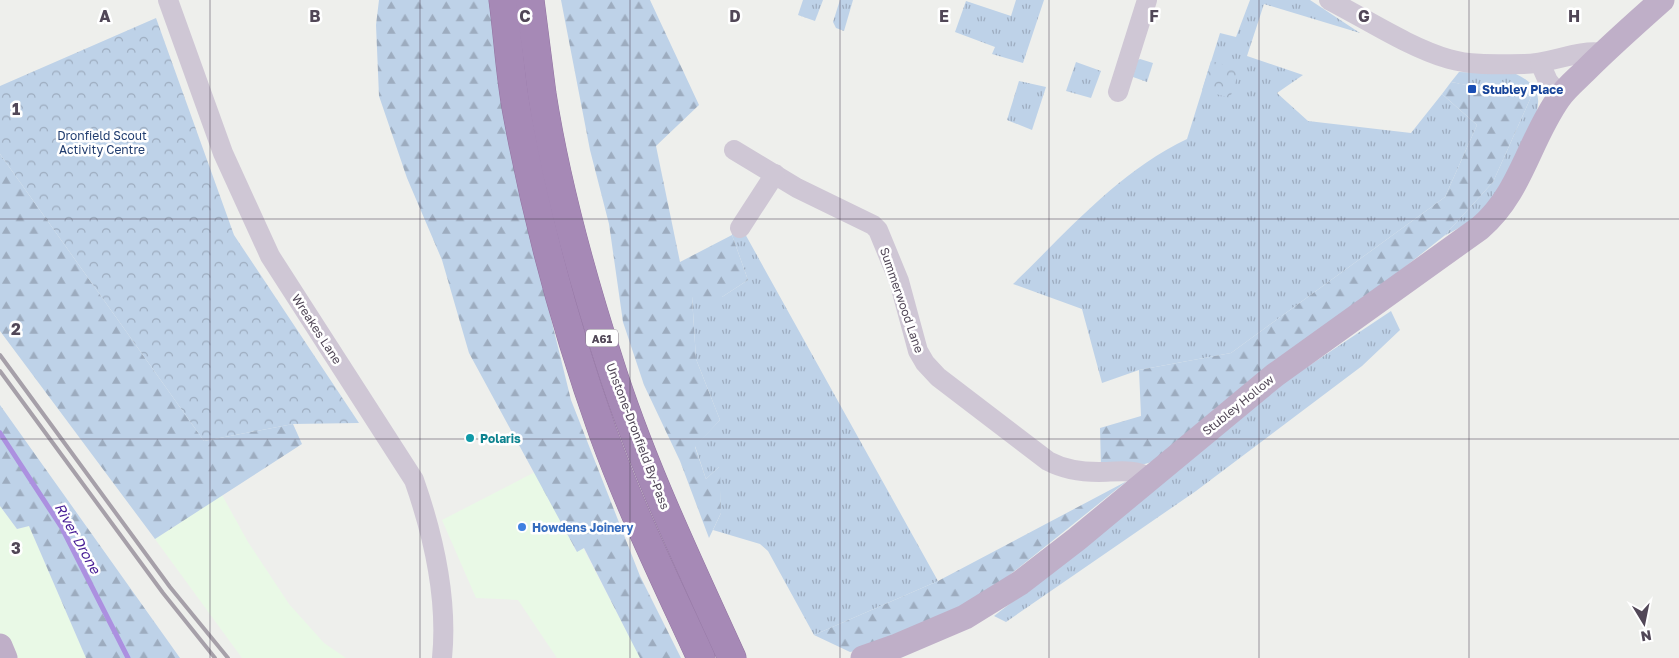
<svg xmlns="http://www.w3.org/2000/svg" width="1679" height="658" font-family="'Golos Text',sans-serif">
  <style>
    .commercial { fill: #e9f9e6 }
    .grass { fill: url(#grass-tufts) }
    .forest { fill: url(#forest-firs) }
    .park { fill: url(#park-crowns) }
    .lines { fill: none; stroke-linecap: round; stroke-linejoin: round }
    .stream { stroke: #ac90e0; stroke-width: 5 }
    .highway-casing { stroke: #9274a1; stroke-width: 29 }
    .minor { stroke: #cfc7d5; stroke-width: 20 }
    .major { stroke: #bfafc8; stroke-width: 25 }
    .highway { stroke: #a689b6; stroke-width: 28 }
    .rail { stroke: #a6a0a9; stroke-width: 4 }
    .grid { fill: none; stroke: #514757; stroke-width: 1; stroke-opacity: 0.55 }
    .transit-dot { fill: #1a4fb4; stroke: #fff; stroke-width: 2 }
    .culture-dot { fill: #0f9aa8; stroke: #fff; stroke-width: 2 }
    .shop-dot { fill: #3f7fe0; stroke: #fff; stroke-width: 2 }
    .labels { text-anchor: middle; dominant-baseline: central; stroke-width: 5; stroke-linejoin: round; paint-order: stroke }
    .shield { fill: #fff; stroke: #857e89; stroke-width: 1 }
    .shield-label { font-size: 11px; font-weight: bold; fill: #514757 }
    .transit-label { font-size: 12px; font-weight: bold; fill: #164399; stroke: #fff; text-anchor: start }
    .park-label { font-size: 12px; fill: #213d6f; stroke: #fff }
    .street-label { font-size: 12px; fill: #514757; stroke: #fff }
    .culture-label { font-size: 12px; font-weight: bold; fill: #0d838f; stroke: #fff; text-anchor: start }
    .shop-label { font-size: 12px; font-weight: bold; fill: #366cbe; stroke: #fff; text-anchor: start }
    .water-label { font-size: 14px; font-style: italic; fill: #461c95; stroke: #fff }
    .grid-label { font-size: 16px; text-anchor: middle; font-weight: bold; fill: #514757; stroke: #fff; stroke-width: 5; stroke-linejoin: round; paint-order: stroke }
  </style>
  <defs>
    <pattern id="grass-tufts" width="24" height="20" patternUnits="userSpaceOnUse" patternTransform="scale(1.25)"><rect width="24" height="20" fill="#bed2e8"/><path d="M3 7l-1-3M5 7V3M7 7l1-3M15 17l-1-3M17 17v-4M19 17l1-3" fill="none" stroke="#9dacbf"/></pattern>
    <pattern id="forest-firs" width="22" height="20" patternUnits="userSpaceOnUse" patternTransform="scale(1.25)"><rect width="22" height="20" fill="#bed2e8"/><path d="M5 1l3.5 6h-7zM16 11l3.5 6h-7z" fill="#9dacbf"/></pattern>
    <pattern id="park-crowns" width="20" height="18" patternUnits="userSpaceOnUse" patternTransform="scale(1.25)"><rect width="20" height="18" fill="#bed2e8"/><path d="M2 6a3 3 0 1 1 6 0M12 15a3 3 0 1 1 6 0" fill="none" stroke="#9dacbf"/></pattern>
  </defs>
  <rect width="100%" height="100%" fill="#eeefec"/>
  <!-- commercial -->
  <g class="commercial">
    <polygon points="535,472 576,551 583,548 640,657 638,658 557,658 518,600 476,598 442,520"/>
    <polygon points="222,495 248,542 289,604 324,643 346,658 242,658 155,539"/>
    <polygon points="0,506 17,529 29,526 86,658 0,658"/>
  </g>
  <!-- grass -->
  <g class="grass">
    <polygon points="803,0 823,0 815,21 798,15"/>
    <polygon points="840,0 853,0 844,31 836,28 833,22"/>
    <polygon points="1016,0 1044,0 1023,63 992,54 995,47 955,32 966,1 1011,16"/>
    <path d="M1250 0H1310L1360 33 1264 4 1247 56 1303 75 1277 93 1308 121 1411 133 1442 94 1477 125 1445 197 1231 353 1139 370 1102 383 1082 309 1013 284C1067 232 1118 172 1187 139L1220 33 1236 37Z"/>
    <polygon points="1140,59 1153,63 1147,82 1133,77 1131,73 1136,61"/>
    <polygon points="1076,62 1101,71 1091,98 1066,91"/>
    <path d="M1459 72 1516 74C1527 79 1537 87 1538 99 1541 121 1502 188 1488 206 1476 219 1459 228 1444 236L1493 182 1531 97 1451 82Z"/>
    <polygon points="1019,81 1046,87 1032,130 1007,120"/>
    <polygon points="744,232 938,581 814,635 768,551 760,544 713,530 721,513 719,467 706,479 695,446 720,420 696,359 692,296 722,297 748,280 732,235 732,233"/>
    <polygon points="1391,311 1400,330 1362,366 1196,491 1006,622 994,616 1096,537 1274,389"/>
  </g>
  <!-- forest -->
  <g class="forest">
    <polygon points="379,0 492,0 543,286 571,400 640,576 681,658 640,658 584,548 577,552 469,353 442,260 407,178 379,96 376,25"/>
    <polygon points="561,0 650,0 699,105 656,146 680,262 732,235 748,280 722,297 692,297 696,359 720,420 695,447 706,479 720,466 721,513 709,538 680,461 644,385 623,322 609,224 590,150"/>
    <polygon points="1451,82 1531,97 1493,182 1444,236 1162,459 1138,466 1101,467 1100,428 1141,416 1139,370 1231,353 1445,197 1477,125 1442,94"/>
    <polygon points="0,154 204,441 293,424 302,444 155,539 0,331"/>
    <polygon points="0,405 180,658 86,658 29,526 17,529 0,506"/>
    <polygon points="1127,481 981,598 865,649 850,652 814,635 938,581"/>
  </g>
  <!-- park -->
  <g class="park">
    <polygon points="156,18 234,235 359,423 293,424 204,441 0,154 0,86"/>
    <polygon points="1211,61 1240,69 1230,98 1202,90"/>
  </g>
  <g class="lines">
    <!-- stream -->
    <polyline class="stream" points="0,433 62,528 128,658"/>
    <!-- highway casing -->
    <g class="highway-casing">
      <g id="highway">
        <path d="M503 0C508 37 510 76 517 113 537 221 566 329 603 433 631 510 667 584 701 658"/>
        <path d="M530 0C534 31 538 63 542 94 556 184 581 274 609 361 641 463 688 561 732 658"/>
      </g>
    </g>
    <!-- minor -->
    <g class="minor">
      <path d="M168 0 223 153 270 256 414 480C434 537 448 598 442 658"/>
      <path d="M1329 0C1366 19 1410 48 1449 59 1473 66 1500 64 1524 64 1551 64 1577 49 1603 53"/>
      <polyline points="1540,63 1548,81 1560,96"/>
      <polyline points="1118,92 1147,0"/>
      <path d="M734 150 797 188 873 225 878 230 899 281 918 351 925 363 938 377 1048 461C1063 469 1082 472 1099 472 1115 472 1136 468 1149 478"/>
      <polyline points="740,228 775,174"/>
    </g>
    <!-- major -->
    <g class="major">
      <polyline points="0,646 5,658"/>
      <path d="M863 658 897 646 965 617 1020 583 1077 539 1275 375 1480 228C1521 193 1529 140 1559 98 1566 88 1577 79 1586 70 1610 46 1636 23 1662 0"/>
    </g>
    <!-- highway -->
    <use href="#highway" class="highway"/>
    <!-- rail -->
    <g class="rail">
      <polyline points="0,355 170,587 228,658"/>
      <polyline points="0,371 163,593 215,658"/>
    </g>
  </g>
  <!-- grid -->
  <path class="grid" d="M210 0V658M420 0V658M630 0V658M840 0V658M1049 0V658M1259 0V658M1469 0V658M0 219H1679M0 439H1679"/>
  <!-- markers -->
  <rect class="transit-dot" x="1467" y="84" width="10" height="10" rx="2.5"/>
  <circle class="culture-dot" cx="470" cy="438" r="5"/>
  <circle class="shop-dot" cx="522" cy="527" r="5"/>
  <g class="labels">
    <!-- shield labels -->
    <rect class="shield" x="586" y="329.5" width="32" height="17" rx="4"/>
    <g class="shield-label">
      <text x="602" y="338">A61</text>
    </g>
    <!-- transit labels -->
    <g class="transit-label">
      <text x="1482" y="89">Stubley Place</text>
    </g>
    <!-- park labels -->
    <g class="park-label">
      <text x="102" y="135">Dronfield Scout<tspan x="102" dy="14">Activity Centre</tspan></text>
    </g>
    <!-- street labels -->
    <g class="street-label">
      <text transform="translate(902 300) rotate(71)">Summerwood Lane</text>
      <text transform="translate(317 329) rotate(57)">Wreakes Lane</text>
      <text transform="translate(1238 405) rotate(-39)">Stubley Hollow</text>
      <text transform="translate(638 436) rotate(69)">Unstone-Dronfield By-Pass</text>
    </g>
    <!-- culture labels -->
    <g class="culture-label">
      <text x="480" y="438">Polaris</text>
    </g>
    <!-- shop labels -->
    <g class="shop-label">
      <text x="532" y="527">Howdens Joinery</text>
    </g>
    <!-- water labels -->
    <g class="water-label">
      <text transform="translate(78 538) rotate(61)">River Drone</text>
    </g>
  </g>
  <g class="grid-label">
    <text x="105" y="22">A</text>
    <text x="315" y="22">B</text>
    <text x="525" y="22">C</text>
    <text x="735" y="22">D</text>
    <text x="944" y="22">E</text>
    <text x="1154" y="22">F</text>
    <text x="1364" y="22">G</text>
    <text x="1574" y="22">H</text>
    <text x="16" y="115">1</text>
    <text x="16" y="335">2</text>
    <text x="16" y="554">3</text>
  </g>
  <!-- north arrow -->
  <g transform="translate(1644 623) rotate(170)" stroke="#ffffff" stroke-width="4" paint-order="stroke">
  <path d="M0-4L9 19L0 12L-9 19Z" fill="#514757"/>
  <text y="-8" font-size="14" font-weight="bold" text-anchor="middle" fill="#514757">N</text>
  </g>
</svg>
